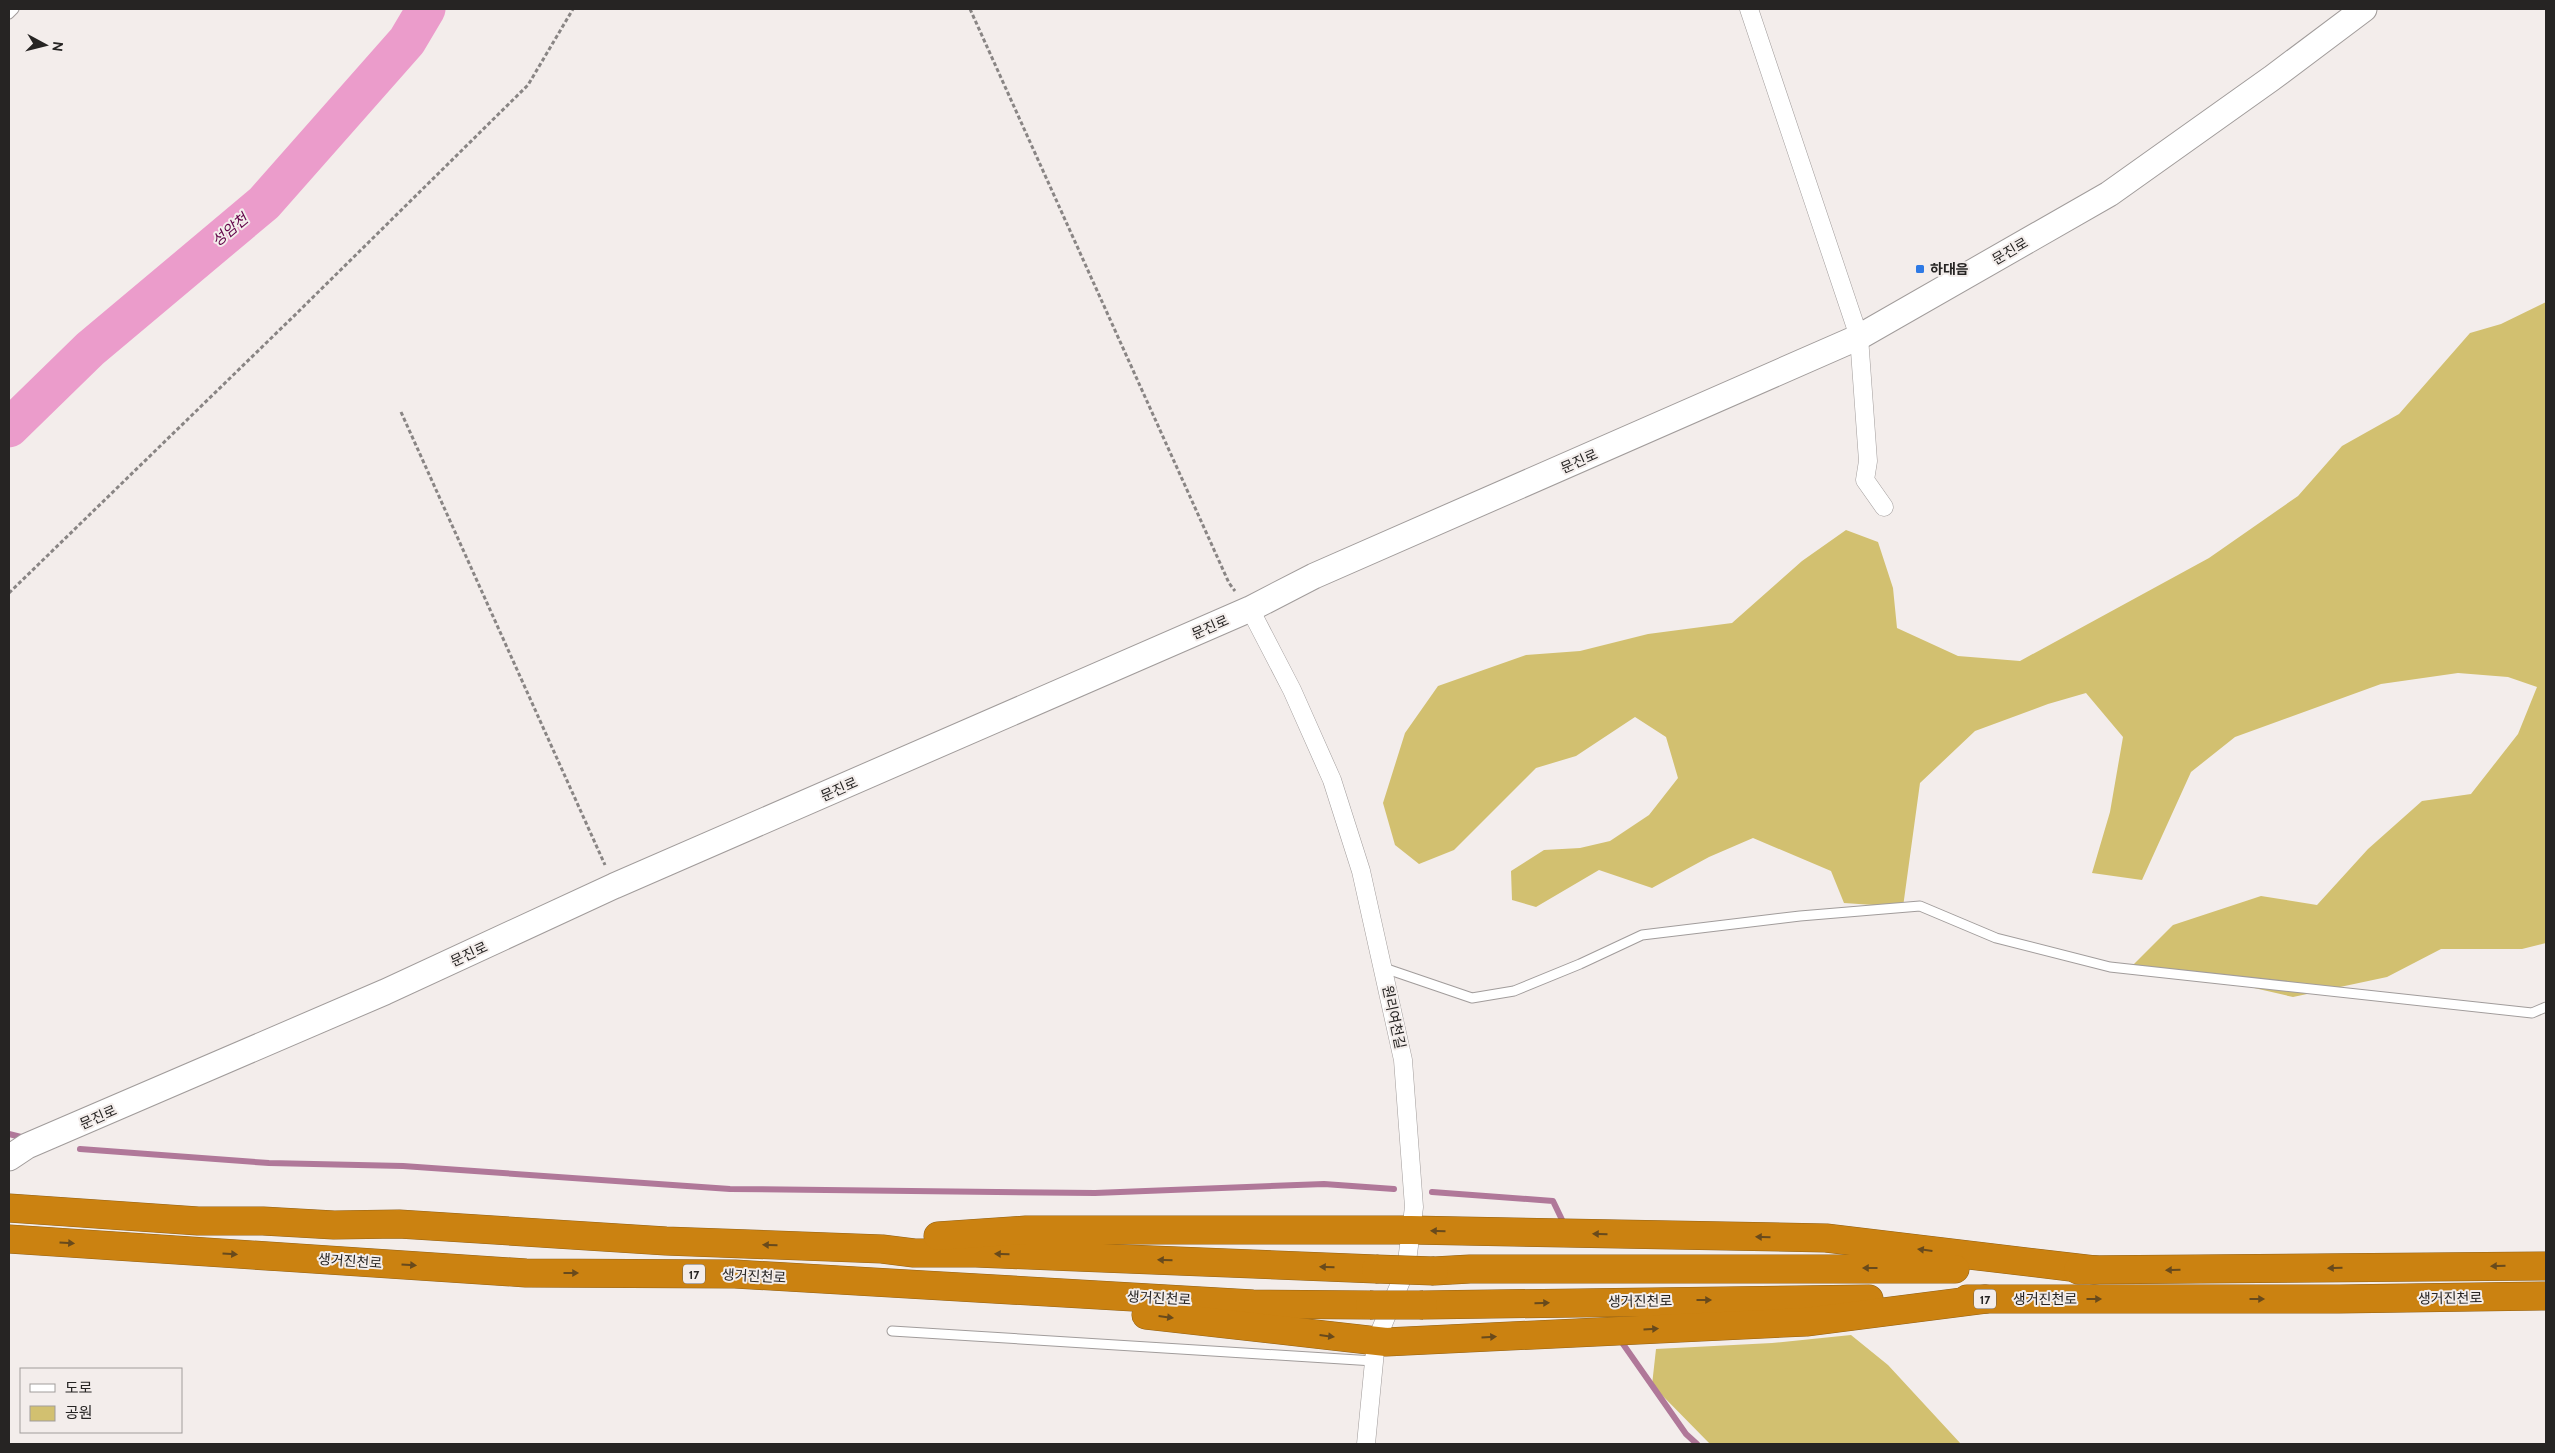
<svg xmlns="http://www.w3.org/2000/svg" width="2555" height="1453" font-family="Cabin,'Noto Sans KR',sans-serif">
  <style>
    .green { fill: #d2c070 }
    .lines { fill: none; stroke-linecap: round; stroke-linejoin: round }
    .stream { stroke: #b07899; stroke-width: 6 }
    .river { stroke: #eb9ccb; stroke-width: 39 }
    .lane-casing { stroke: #a19c9b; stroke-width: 11 }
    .street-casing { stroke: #a19c9b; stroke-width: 19 }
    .secondary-casing { stroke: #a19c9b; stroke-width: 27 }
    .highway-casing { stroke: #916117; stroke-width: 29 }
    .path { stroke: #898584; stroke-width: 3; stroke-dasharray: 4 2.5; stroke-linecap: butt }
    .lane { stroke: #fff; stroke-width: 9 }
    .street { stroke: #fff; stroke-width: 18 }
    .secondary { stroke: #fff; stroke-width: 25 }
    .highway { stroke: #cb8211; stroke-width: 28 }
    .highway-bridge-casing { stroke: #916117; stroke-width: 29; stroke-linecap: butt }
    .highway-bridge { stroke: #cb8211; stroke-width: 28 }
    .oneway { fill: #684a1c }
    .poi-dot { fill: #2d79e5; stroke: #f3edeb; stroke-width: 2 }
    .labels { text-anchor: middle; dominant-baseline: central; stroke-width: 4; stroke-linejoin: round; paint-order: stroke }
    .shield { fill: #f3edeb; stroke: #64605f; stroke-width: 1 }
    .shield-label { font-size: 12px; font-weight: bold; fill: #262423 }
    .street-label { font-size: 14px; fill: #262423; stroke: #f3edeb }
    .poi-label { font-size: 14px; font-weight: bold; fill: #262423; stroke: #f3edeb; text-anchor: start }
    .water-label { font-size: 15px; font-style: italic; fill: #620348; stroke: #f3edeb }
  </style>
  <rect width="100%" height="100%" fill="#f3edeb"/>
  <!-- green -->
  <g class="green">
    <polygon points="2546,302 2546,943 2522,949 2441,949 2387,977 2293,997 2193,974 2133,965 2173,925 2261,896 2317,905 2368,849 2422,801 2471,794 2518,734 2537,687 2508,677 2458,673 2381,684 2235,737 2191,772 2142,880 2092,873 2110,812 2123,737 2086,693 2048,704 1975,731 1920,783 1903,907 1844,903 1831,871 1753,838 1709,857 1652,888 1599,870 1536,907 1512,900 1511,871 1544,850 1580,848 1610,841 1649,815 1678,778 1666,737 1635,717 1576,756 1536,768 1454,850 1419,864 1395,845 1383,803 1405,733 1438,686 1526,655 1580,651 1648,634 1732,623 1802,561 1846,530 1878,542 1893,588 1897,628 1958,656 2020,661 2209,558 2298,496 2342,446 2399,414 2470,333 2501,324"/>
    <polygon points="1851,1335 1888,1365 1961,1444 1710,1444 1652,1385 1656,1349 1772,1343"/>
  </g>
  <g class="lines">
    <!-- stream -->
    <g class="stream">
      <polyline points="9,1134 25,1138"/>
      <polyline points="80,1149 269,1163 403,1166 730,1189 1095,1193 1324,1184 1394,1189"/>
      <polyline points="1432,1192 1553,1201 1565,1226"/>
      <polyline points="1623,1344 1686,1434 1697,1444"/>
    </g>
    <!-- river -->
    <polyline class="river" points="9,428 90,349 264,203 407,41 426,9"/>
    <!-- lane casing -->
    <g class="lane-casing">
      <g id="lane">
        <polyline points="9,14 14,9"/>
        <polyline points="1384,968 1472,998 1514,991 1580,964 1642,935 1800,916 1920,906 1996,938 2110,967 2532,1013 2546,1007"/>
        <polyline points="892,1331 1374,1361"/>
      </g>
    </g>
    <!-- street casing -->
    <g class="street-casing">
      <g id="street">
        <polyline points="1749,9 1859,337 1868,461 1865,480 1884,507"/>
        <polyline points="1250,609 1292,690 1332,780 1361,871 1403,1060 1414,1207 1406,1269 1376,1341 1366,1444"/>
      </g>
    </g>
    <!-- secondary casing -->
    <g class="secondary-casing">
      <polyline id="secondary" points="9,1158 27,1146 385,992 614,886 1250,609 1314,576 1859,337 2109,194 2272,78 2364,9"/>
    </g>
    <!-- highway casing -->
    <g class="highway-casing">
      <g id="highway">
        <polyline points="9,1208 198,1221 263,1221 334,1225 399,1224 666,1241 882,1249 914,1253 976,1253 1376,1269"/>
        <polyline points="938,1236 1026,1230 1411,1230 1826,1238 2095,1270"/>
        <polyline points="9,1239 526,1273 735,1274 1253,1304 1370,1305"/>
        <polyline points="2078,1270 2546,1266"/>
        <polyline points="1434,1271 1470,1269 1955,1269"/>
        <polyline points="1967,1299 2339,1299 2546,1296"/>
        <polyline points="1423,1305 1869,1299"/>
        <polyline points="1146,1315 1386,1342 1806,1322 1986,1299"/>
      </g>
    </g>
    <!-- path -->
    <g class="path">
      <polyline points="970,9 1229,583 1235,591"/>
      <polyline points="401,412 605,865"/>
      <polyline points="9,593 298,312 528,85 573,9"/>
    </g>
    <!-- lane -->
    <use href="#lane" class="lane"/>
    <!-- street -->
    <use href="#street" class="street"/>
    <!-- secondary -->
    <use href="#secondary" class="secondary"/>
    <!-- highway -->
    <use href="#highway" class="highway"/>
    <!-- highway-bridge casing -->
    <g class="highway-bridge-casing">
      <g id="highway-bridge">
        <polyline points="1376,1269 1434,1271"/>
        <polyline points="1370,1305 1423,1305"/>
      </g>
    </g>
    <!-- highway-bridge -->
    <use href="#highway-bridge" class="highway-bridge"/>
  </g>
  <!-- one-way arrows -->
  <defs><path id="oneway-solid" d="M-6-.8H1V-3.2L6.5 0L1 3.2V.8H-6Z" transform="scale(1.25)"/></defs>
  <g class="oneway">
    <use href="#oneway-solid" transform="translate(1438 1231) rotate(-179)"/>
    <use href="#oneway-solid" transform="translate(1600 1234) rotate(-179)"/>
    <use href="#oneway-solid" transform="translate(1763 1237) rotate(-179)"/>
    <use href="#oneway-solid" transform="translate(67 1243) rotate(4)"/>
    <use href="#oneway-solid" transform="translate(770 1245) rotate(-178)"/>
    <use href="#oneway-solid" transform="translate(1925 1250) rotate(-173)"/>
    <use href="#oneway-solid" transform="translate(230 1254) rotate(4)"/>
    <use href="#oneway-solid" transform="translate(1002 1254) rotate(-178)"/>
    <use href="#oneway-solid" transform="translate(1165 1260) rotate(-178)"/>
    <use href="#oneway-solid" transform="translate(409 1265) rotate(4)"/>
    <use href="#oneway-solid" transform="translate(2498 1266) rotate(179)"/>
    <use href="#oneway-solid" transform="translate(1327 1267) rotate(-178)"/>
    <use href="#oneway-solid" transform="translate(1870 1268) rotate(-180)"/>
    <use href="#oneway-solid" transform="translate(2335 1268) rotate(179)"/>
    <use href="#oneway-solid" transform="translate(2173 1270) rotate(179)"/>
    <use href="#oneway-solid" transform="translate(571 1273)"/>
    <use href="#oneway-solid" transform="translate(2094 1299)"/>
    <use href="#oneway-solid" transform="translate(2257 1299)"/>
    <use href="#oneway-solid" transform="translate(1704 1300)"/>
    <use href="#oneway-solid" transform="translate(1542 1303) rotate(-1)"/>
    <use href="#oneway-solid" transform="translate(1166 1317) rotate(7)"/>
    <use href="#oneway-solid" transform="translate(1651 1329) rotate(-3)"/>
    <use href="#oneway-solid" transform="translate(1327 1336) rotate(7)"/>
    <use href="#oneway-solid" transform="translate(1489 1337) rotate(-3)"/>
  </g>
  <!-- markers -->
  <rect class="poi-dot" x="1915" y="264" width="10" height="10" rx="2.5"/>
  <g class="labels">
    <!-- shield labels -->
    <g class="shield">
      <rect x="683" y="1264.5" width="22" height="19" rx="4"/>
      <rect x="1974" y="1289.5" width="22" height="19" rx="4"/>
    </g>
    <g class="shield-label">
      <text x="694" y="1274">17</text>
      <text x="1985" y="1299">17</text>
    </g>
    <!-- street labels -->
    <g class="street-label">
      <text transform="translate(2010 251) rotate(-30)">문진로</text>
      <text transform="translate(1579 461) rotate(-24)">문진로</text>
      <text transform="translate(1210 627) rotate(-24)">문진로</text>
      <text transform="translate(839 789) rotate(-24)">문진로</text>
      <text transform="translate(469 954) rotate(-25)">문진로</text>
      <text transform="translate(1394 1017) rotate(78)">원리여천길</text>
      <text transform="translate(98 1117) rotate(-24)">문진로</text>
      <text transform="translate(350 1261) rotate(4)">생거진천로</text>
      <text transform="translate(754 1276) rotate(3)">생거진천로</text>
      <text transform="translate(1159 1298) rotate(3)">생거진천로</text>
      <text transform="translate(2450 1298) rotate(-1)">생거진천로</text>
      <text x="2045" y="1299">생거진천로</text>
      <text transform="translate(1640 1301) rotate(-1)">생거진천로</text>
    </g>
    <!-- poi labels -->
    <g class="poi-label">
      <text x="1930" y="269">하대음</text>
    </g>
    <!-- water labels -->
    <g class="water-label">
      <text transform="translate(230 230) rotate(-40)">성암천</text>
    </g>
  </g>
  <!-- border -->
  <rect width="2555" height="1453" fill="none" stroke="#262423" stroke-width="20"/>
  <!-- legend -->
  <rect x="20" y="1368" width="162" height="65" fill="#f3edeb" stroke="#a19d9b"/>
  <rect x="30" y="1384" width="25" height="8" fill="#ffffff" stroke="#a19d9b"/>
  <text x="65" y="1393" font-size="15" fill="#262423">도로</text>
  <rect x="30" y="1406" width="25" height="15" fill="#d2c070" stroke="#a19d9b"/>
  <text x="65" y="1418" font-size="15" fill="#262423">공원</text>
  <!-- north arrow -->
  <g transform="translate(45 45) rotate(97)" stroke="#f3edeb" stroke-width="4" paint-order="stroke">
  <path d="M0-4L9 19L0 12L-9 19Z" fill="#262423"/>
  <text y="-8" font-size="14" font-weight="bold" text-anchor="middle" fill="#262423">N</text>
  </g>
</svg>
